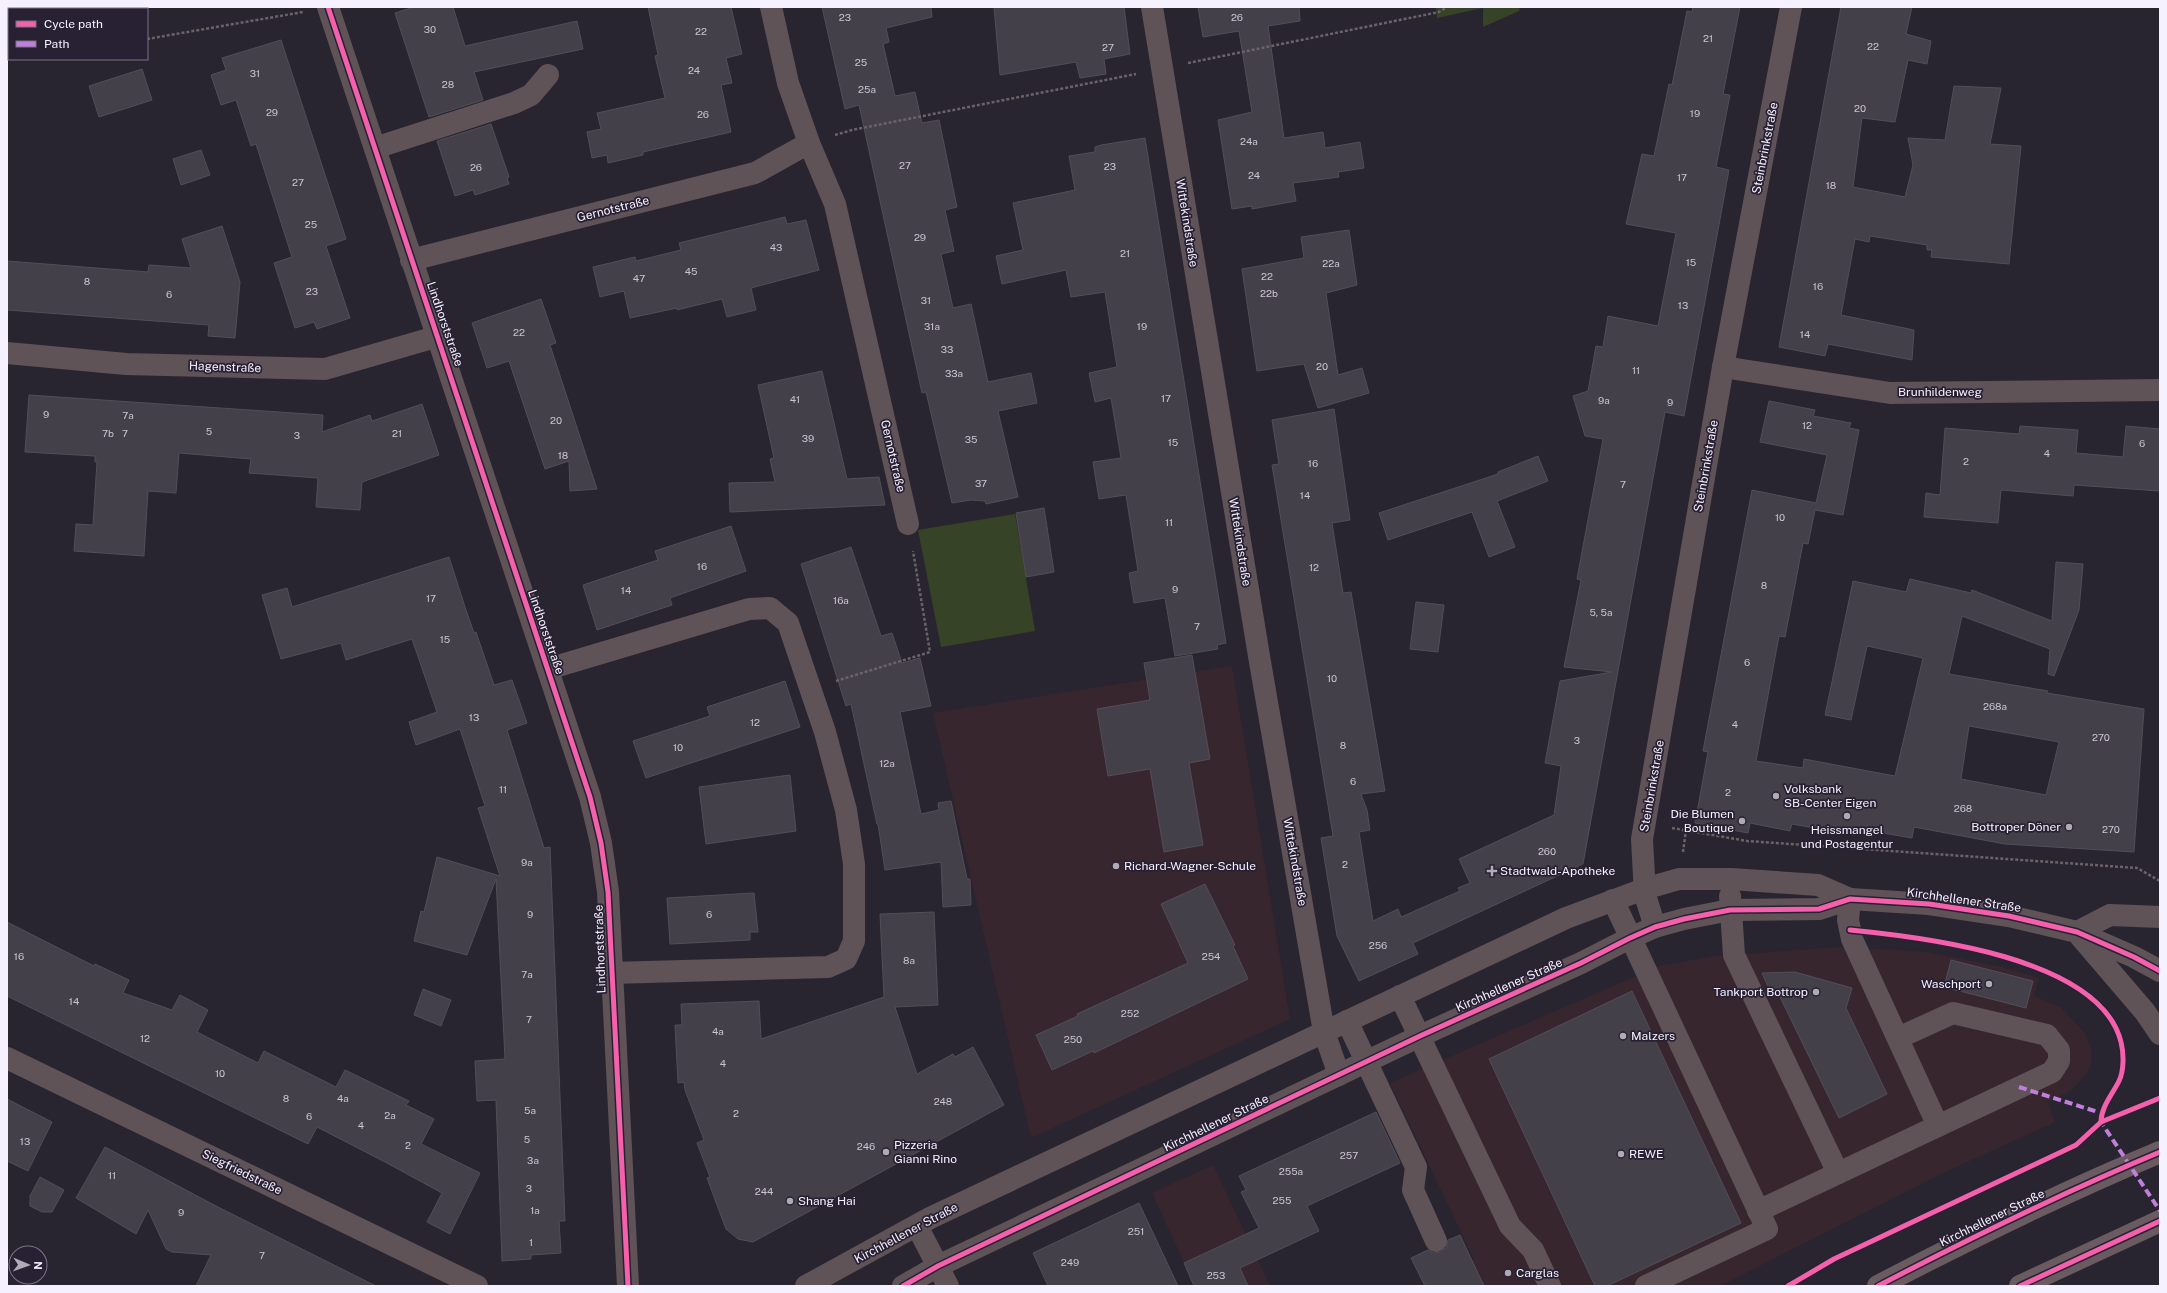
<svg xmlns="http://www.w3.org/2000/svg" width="2167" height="1293" font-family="'Public Sans',sans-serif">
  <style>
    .commercial { fill: #37262e }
    .education { fill: #37262d }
    .green { fill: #364326 }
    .building { fill: #44404a; stroke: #524e58; fill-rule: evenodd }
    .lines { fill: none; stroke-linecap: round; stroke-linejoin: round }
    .path { stroke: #6b6268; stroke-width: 2.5; stroke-dasharray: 3 2; stroke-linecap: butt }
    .minor { stroke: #5f5357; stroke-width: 22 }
    .major { stroke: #6a5b61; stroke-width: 22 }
    .quiet { stroke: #c07fdc; stroke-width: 4; stroke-dasharray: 8 4; stroke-linecap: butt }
    .cycleway-casing { stroke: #282134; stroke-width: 8 }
    .cycleway { stroke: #f560ab; stroke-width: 5 }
    .poi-dot { fill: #aeaab6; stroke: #282134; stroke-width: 1.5 }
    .labels { text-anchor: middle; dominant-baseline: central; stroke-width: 3.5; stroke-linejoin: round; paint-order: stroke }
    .number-label { font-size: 10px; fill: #cac5d1 }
    .street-label { font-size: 12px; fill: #f6f1fe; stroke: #282134 }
    .poi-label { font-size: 12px; fill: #f6f1fe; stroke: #282134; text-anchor: start }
  </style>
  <rect width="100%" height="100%" fill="#292530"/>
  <!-- commercial -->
  <g class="commercial">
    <polygon points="1841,947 1926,952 2002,967 2039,978 2034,996 2060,1007 2085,1033 2092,1051 2091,1065 2086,1075 2069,1092 2048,1102 2055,1122 1943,1173 1720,1286 1418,1286 1474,1259 1390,1083 1659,966 1716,956"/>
    <polygon points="1213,1165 1270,1286 1195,1286 1152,1193"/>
  </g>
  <!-- education -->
  <polygon class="education" points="1232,666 1290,1019 1031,1138 933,713"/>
  <!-- green -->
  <g class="green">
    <polygon points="1436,7 1520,7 1519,11 1483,27 1483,8 1437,18"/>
    <polygon points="1015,514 1035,631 941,647 918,530"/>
  </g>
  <!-- building -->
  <g class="building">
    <polygon points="414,7 453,7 465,46 577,21 583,49 474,72 483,100 429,117 395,13"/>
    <polygon points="648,7 731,7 742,54 726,58 732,83 721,85 731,132 643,152 643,155 608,163 607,155 592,158 587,132 601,129 597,113 665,98 655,56 658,55"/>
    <polygon points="822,7 931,7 932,17 886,28 889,42 883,44 895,96 915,92 922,123 939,120 957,207 945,210 954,251 941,254 953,308 971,304 988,382 1031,373 1037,403 998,411 1018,497 986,504 985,501 971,500 952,503 926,392 922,393 859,105 845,109"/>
    <polygon points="994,7 1124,7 1130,54 1104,59 1106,74 1080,78 1076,62 1000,75"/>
    <polygon points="1198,7 1299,7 1300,21 1268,26 1284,138 1323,132 1325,148 1360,142 1364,168 1338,172 1339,177 1293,183 1296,201 1252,209 1252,206 1232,209 1218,120 1252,112 1239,31 1203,37"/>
    <polygon points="1693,7 1740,7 1723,94 1730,95 1716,167 1729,170 1684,416 1665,412 1583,864 1413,943 1418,954 1359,981 1337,936 1321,838 1333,836 1272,465 1279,464 1272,420 1334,409 1350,520 1332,523 1343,593 1351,592 1385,791 1361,794 1367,810 1370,830 1359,832 1373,921 1398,909 1401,917 1460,891 1458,888 1470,883 1459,859 1554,815 1561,766 1545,763 1560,681 1612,672 1564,667 1581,580 1577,579 1603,439 1585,436 1573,396 1588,391 1596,346 1603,347 1608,316 1658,326 1676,233 1626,224 1642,154 1654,156 1669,84 1672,85 1687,11 1692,12"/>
    <polygon points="1841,7 1912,7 1906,34 1931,41 1927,64 1908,60 1895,122 1862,118 1853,187 1905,197 1913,165 1908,138 1945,140 1954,86 2001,88 1990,144 2021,146 2009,264 1931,257 1932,250 1927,250 1927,245 1870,236 1869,242 1855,239 1841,315 1914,330 1912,360 1828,344 1825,356 1779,347"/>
    <polygon points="281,40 346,239 326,246 350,318 317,329 314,322 295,328 274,263 292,257 256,144 251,146 236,100 221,105 211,75 226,70 222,58"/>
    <polygon points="142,69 152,100 99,117 89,86"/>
    <polygon points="491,124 509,177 507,178 509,184 475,195 473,190 455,196 437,141"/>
    <polygon points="1145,138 1226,643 1217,645 1218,649 1175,656 1165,598 1134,603 1129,573 1138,571 1126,495 1099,499 1093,462 1121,458 1111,398 1095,402 1089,373 1117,367 1105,292 1071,297 1066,270 1002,284 996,256 1023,250 1013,203 1075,190 1069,156 1095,152 1095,147 1101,145"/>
    <polygon points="201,150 210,175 181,185 173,159"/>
    <polygon points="785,217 787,224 806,220 819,270 751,288 756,310 727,317 722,299 677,310 677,308 630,318 624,291 600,297 593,267 635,257 636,261 681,250 679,243"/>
    <polygon points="222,226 240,282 235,338 208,336 209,325 7,310 7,261 148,272 149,265 191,268 182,239"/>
    <polygon points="1349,230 1357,285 1326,293 1338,375 1362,368 1369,393 1318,408 1304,364 1257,371 1242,269 1304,258 1301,237"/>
    <polygon points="541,299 556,343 550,345 597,489 570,491 569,461 545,469 509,361 487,368 472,323"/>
    <polygon points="822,371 847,479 879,477 885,505 730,512 729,483 775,482 770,459 774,458 758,385"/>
    <polygon points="29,395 323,415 322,432 370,415 372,421 422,404 439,455 362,482 360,510 316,507 318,478 249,473 251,459 179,453 176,493 148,491 144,556 74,551 76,524 93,525 97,462 95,462 95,456 25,452"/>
    <path d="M1769 401 1815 410 1813 416 1851 423 1849 428 1859 430 1843 515 1815 510 1808 544 1803 543 1785 637 1779 636 1756 761 1803 768 1804 759 1895 776 1923 658 1867 646 1851 720 1825 715 1853 581 1906 592 1910 579 1971 593 1972 590 2052 621 2056 562 2083 564 2079 610 2054 676 2048 674 2050 649 1962 616 1949 674 2048 691 2047 693 2144 709 2134 852 2005 844 1914 827 1912 838 1854 828 1853 835 1792 824 1790 831 1750 823 1748 833 1695 823 1708 752 1703 751 1752 490 1816 503 1827 455 1760 442ZM1969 726 2059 742 2046 795 1961 779Z"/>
    <polygon points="2020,426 2078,430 2076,453 2123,457 2126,426 2160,429 2160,491 2074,485 2073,496 2001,490 1998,523 1924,517 1926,493 1940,495 1945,428 2019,434"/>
    <polygon points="1538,456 1548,481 1497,501 1515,547 1489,557 1472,512 1388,540 1379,513 1498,474 1498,472"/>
    <polygon points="1044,508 1054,572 1026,577 1016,513"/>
    <polygon points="731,526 746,571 670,598 672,605 597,630 583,585 658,560 655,551"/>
    <polygon points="851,547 881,636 892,633 902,663 920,658 931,706 900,712 921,814 939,810 938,803 951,801 967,879 970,879 971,905 943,907 941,862 885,870 878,824 877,824 851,704 846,706 801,564"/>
    <polygon points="449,557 466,610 474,633 476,632 494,685 512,680 527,723 507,730 544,848 550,847 565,1221 559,1221 561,1253 531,1255 531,1259 502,1261 496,1100 477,1101 475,1061 505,1059 496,879 467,955 414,941 421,911 424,912 437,857 500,876 478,808 485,806 460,729 416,745 409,722 437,712 412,639 346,660 341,643 281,659 262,595 287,588 292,607"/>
    <polygon points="1416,602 1444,605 1438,652 1410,649"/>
    <polygon points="1192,655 1210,759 1189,763 1203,845 1164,852 1150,769 1108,776 1097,709 1150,700 1144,663"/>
    <polygon points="785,681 800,727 646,778 633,741 710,716 707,707"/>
    <polygon points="790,775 796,831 706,844 699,787"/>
    <polygon points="1205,884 1235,945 1233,946 1248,979 1094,1053 1093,1051 1052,1070 1036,1035 1078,1016 1077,1014 1188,963 1161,904"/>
    <polygon points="754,893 758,932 750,932 750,940 670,944 667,898"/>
    <polygon points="934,912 938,1005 895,1007 917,1074 953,1054 955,1057 973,1047 1004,1105 753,1242 738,1239 726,1229 707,1178 710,1177 697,1143 704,1140 685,1090 684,1082 678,1083 675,1025 682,1025 681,1004 759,1001 761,1039 884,997 880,914"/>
    <polygon points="7,922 94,966 95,964 129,980 123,993 172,1010 180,995 208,1010 197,1032 258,1063 264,1051 336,1087 345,1070 409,1101 406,1105 434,1119 421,1144 480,1173 450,1234 427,1222 442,1193 385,1162 317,1127 308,1144 7,996"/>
    <polygon points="1951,960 2033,981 2026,1008 1944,987"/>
    <polygon points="1795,972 1852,988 1846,1008 1887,1094 1839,1118 1780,997 1772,995 1762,973"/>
    <polygon points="423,989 451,1000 441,1026 414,1015"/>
    <polygon points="1632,991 1741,1223 1607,1286 1595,1286 1489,1059"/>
    <polygon points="7,1099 52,1122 28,1171 7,1161"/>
    <polygon points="1376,1112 1400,1163 1307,1206 1319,1231 1240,1268 1248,1286 1194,1286 1184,1263 1259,1228 1241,1192 1246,1190 1239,1176"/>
    <polygon points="105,1147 216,1206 376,1286 196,1286 211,1255 172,1252 166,1249 148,1210 136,1234 76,1198"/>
    <polygon points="40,1177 64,1190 52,1212 42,1212 30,1206 30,1196"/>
    <polygon points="1139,1203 1178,1286 1048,1286 1033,1253"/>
    <polygon points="1460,1235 1484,1286 1425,1286 1411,1258 1428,1250 1434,1253 1441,1252 1446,1248 1448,1240"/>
  </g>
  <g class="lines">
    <!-- path -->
    <g class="path">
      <polyline points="27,7 27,9"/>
      <polyline points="147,39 303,12"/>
      <polyline points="1188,63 1439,12 1447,7"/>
      <polyline points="835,135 852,130 1136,74"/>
      <polyline points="836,681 930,652 913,551"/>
      <polyline points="1672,828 1747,841 2137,868 2160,881"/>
      <polyline points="1683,852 1686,830"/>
    </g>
    <!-- minor -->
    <g class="minor">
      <polyline points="328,7 590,797 601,843 608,892 628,1286"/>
      <polyline points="771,7 788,83 809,143 835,204 908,524"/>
      <polyline points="1152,7 1260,662 1324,1032 1339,1075"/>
      <polyline points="375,148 514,103 531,95 548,75"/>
      <polyline points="411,260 755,173 809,143"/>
      <polyline points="7,353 126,364 325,369 439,336"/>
      <polyline points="1723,367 1890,393 2160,390"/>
      <polyline points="548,669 749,609 770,608 788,623 825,732 846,810 854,864 854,941 846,959 828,967 611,973"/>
      <polyline points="1730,896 1734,955 1838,1173"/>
      <polyline points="1850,899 1848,920 1852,939 1938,1126"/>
      <polyline points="1613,900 1767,1229 1646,1286"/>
      <polyline points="1655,927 1645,895 1642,839 1723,367 1791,7"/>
      <polyline points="2077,932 2110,915 2160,917"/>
      <polyline points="2080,936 2145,1012 2160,1034"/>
      <polyline points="1400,996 1510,1226 1533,1250 1550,1286"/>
      <polyline points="1347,1021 1416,1167 1413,1190 1436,1241"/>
      <polyline points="7,1058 477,1286"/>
      <polyline points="1758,1211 2052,1072 2059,1061 2059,1050 2047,1035 1953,1013 1898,1038"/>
      <polyline points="917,1226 948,1286"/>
      <polyline points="806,1286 930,1218 1566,918 1644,889 1679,879 1731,879 1818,885 1850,899"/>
      <polyline points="903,1286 938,1266 1420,1036 1581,963 1630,938 1655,927 1684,919 1730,910 1819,909 1850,899 1929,904 2009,916 2077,932 2134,957 2160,971"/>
    </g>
    <!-- major -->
    <g class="major">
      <path d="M1878 1286C1970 1238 2064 1192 2160 1152"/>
      <polyline points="2020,1286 2160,1221"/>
    </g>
    <!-- quiet -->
    <g class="quiet">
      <polyline points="2019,1087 2101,1113"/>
      <polyline points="2101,1119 2101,1122 2160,1211"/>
    </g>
    <!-- cycleway casing -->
    <g class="cycleway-casing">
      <g id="cycleway">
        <polyline points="328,7 590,797 601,843 608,892 628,1286"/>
        <path d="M1850 930C1922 937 2100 957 2121 1042 2124 1054 2124 1071 2119 1081 2112 1095 2101 1107 2101 1122"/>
        <polyline points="903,1286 938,1266 1420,1036 1581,963 1630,938 1655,927 1684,919 1730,910 1819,909 1850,899 1929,904 2009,916 2077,932 2134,957 2160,971"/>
        <polyline points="1788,1286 1834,1259 2076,1145 2101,1122 2160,1098"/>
        <path d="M1878 1286C1970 1238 2064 1192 2160 1152"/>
        <polyline points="2020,1286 2160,1221"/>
      </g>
    </g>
    <!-- cycleway -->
    <use href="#cycleway" class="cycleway"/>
  </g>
  <!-- markers -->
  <g class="poi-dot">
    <circle cx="1776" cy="796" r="4"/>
    <circle cx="1847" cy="816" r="4"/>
    <circle cx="1742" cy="821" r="4"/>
    <circle cx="2069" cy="827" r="4"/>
    <circle cx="1116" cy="866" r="4"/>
    <path d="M1490 865h4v4h4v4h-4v4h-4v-4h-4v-4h4z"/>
    <circle cx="1989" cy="984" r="4"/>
    <circle cx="1816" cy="992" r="4"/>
    <circle cx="1623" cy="1036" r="4"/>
    <circle cx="886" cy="1152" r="4"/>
    <circle cx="1621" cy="1154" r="4"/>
    <circle cx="790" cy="1201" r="4"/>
    <circle cx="1508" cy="1273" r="4"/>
  </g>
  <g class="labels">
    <!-- number labels -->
    <g class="number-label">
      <text x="845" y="17">23</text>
      <text x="1237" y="17">26</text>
      <text x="430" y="29">30</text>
      <text x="701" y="31">22</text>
      <text x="1708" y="38">21</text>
      <text x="1873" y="46">22</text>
      <text x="1108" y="47">27</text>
      <text x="861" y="62">25</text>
      <text x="694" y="70">24</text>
      <text x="255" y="73">31</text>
      <text x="448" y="84">28</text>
      <text x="867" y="89">25a</text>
      <text x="1860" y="108">20</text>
      <text x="272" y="112">29</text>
      <text x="1695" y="113">19</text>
      <text x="703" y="114">26</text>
      <text x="1249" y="141">24a</text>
      <text x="905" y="165">27</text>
      <text x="1110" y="166">23</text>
      <text x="476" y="167">26</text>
      <text x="1254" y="175">24</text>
      <text x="1682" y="177">17</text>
      <text x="298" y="182">27</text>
      <text x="1831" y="185">18</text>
      <text x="311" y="224">25</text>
      <text x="920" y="237">29</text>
      <text x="776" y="247">43</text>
      <text x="1125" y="253">21</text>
      <text x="1691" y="262">15</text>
      <text x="1331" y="263">22a</text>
      <text x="691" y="271">45</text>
      <text x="1267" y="276">22</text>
      <text x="639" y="278">47</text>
      <text x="87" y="281">8</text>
      <text x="1818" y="286">16</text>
      <text x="312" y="291">23</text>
      <text x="1269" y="293">22b</text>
      <text x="169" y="294">6</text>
      <text x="926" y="300">31</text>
      <text x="1683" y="305">13</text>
      <text x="932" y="326">31a</text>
      <text x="1142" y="326">19</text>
      <text x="519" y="332">22</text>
      <text x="1805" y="334">14</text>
      <text x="947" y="349">33</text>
      <text x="1322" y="366">20</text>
      <text x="1636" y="370">11</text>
      <text x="954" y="373">33a</text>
      <text x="1166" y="398">17</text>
      <text x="795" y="399">41</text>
      <text x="1604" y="400">9a</text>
      <text x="1670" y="402">9</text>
      <text x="46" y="414">9</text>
      <text x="128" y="415">7a</text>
      <text x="556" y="420">20</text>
      <text x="1807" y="425">12</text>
      <text x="209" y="431">5</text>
      <text x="108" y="433">7b</text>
      <text x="125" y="433">7</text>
      <text x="397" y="433">21</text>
      <text x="297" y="435">3</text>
      <text x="808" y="438">39</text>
      <text x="971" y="439">35</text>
      <text x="1173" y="442">15</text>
      <text x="2142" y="443">6</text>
      <text x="2047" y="453">4</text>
      <text x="563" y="455">18</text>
      <text x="1966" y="461">2</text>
      <text x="1313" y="463">16</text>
      <text x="981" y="483">37</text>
      <text x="1623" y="484">7</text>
      <text x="1305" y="495">14</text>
      <text x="1780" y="517">10</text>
      <text x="1169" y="522">11</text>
      <text x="702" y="566">16</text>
      <text x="1314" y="567">12</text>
      <text x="1764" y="585">8</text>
      <text x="1175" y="589">9</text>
      <text x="626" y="590">14</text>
      <text x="431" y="598">17</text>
      <text x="841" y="600">16a</text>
      <text x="1601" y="612">5, 5a</text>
      <text x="1197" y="626">7</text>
      <text x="445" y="639">15</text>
      <text x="1747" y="662">6</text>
      <text x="1332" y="678">10</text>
      <text x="1995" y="706">268a</text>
      <text x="474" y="717">13</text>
      <text x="755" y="722">12</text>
      <text x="1735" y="724">4</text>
      <text x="2101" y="737">270</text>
      <text x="1577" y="740">3</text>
      <text x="1343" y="745">8</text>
      <text x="678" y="747">10</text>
      <text x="887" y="763">12a</text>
      <text x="1353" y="781">6</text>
      <text x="503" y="789">11</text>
      <text x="1728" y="792">2</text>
      <text x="1963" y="808">268</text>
      <text x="2111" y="829">270</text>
      <text x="1547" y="851">260</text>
      <text x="527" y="862">9a</text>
      <text x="1345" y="864">2</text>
      <text x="530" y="914">9</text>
      <text x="709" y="914">6</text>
      <text x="1378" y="945">256</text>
      <text x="19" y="956">16</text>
      <text x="1211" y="956">254</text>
      <text x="909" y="960">8a</text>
      <text x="527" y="974">7a</text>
      <text x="74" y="1001">14</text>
      <text x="1130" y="1013">252</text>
      <text x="529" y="1019">7</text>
      <text x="718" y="1031">4a</text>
      <text x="145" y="1038">12</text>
      <text x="1073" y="1039">250</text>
      <text x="723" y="1063">4</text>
      <text x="220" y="1073">10</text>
      <text x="286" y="1098">8</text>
      <text x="343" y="1098">4a</text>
      <text x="943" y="1101">248</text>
      <text x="530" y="1110">5a</text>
      <text x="736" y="1113">2</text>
      <text x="390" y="1115">2a</text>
      <text x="309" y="1116">6</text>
      <text x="361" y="1125">4</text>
      <text x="527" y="1139">5</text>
      <text x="25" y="1141">13</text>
      <text x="408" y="1145">2</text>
      <text x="866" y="1146">246</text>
      <text x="1349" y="1155">257</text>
      <text x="533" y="1160">3a</text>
      <text x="1291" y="1171">255a</text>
      <text x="112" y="1175">11</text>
      <text x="529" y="1188">3</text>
      <text x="764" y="1191">244</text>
      <text x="1282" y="1200">255</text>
      <text x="535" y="1210">1a</text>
      <text x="181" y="1212">9</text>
      <text x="1136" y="1231">251</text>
      <text x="531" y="1242">1</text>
      <text x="262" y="1255">7</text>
      <text x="1070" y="1262">249</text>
      <text x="1216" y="1275">253</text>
    </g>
    <!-- street labels -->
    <g class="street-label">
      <text transform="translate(1765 148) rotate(-79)">Steinbrinkstraße</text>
      <text transform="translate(613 209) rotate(-14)">Gernotstraße</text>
      <text transform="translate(1187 223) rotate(81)">Wittekindstraße</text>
      <text transform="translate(445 324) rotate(71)">Lindhorststraße</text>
      <text transform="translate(225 367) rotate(2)">Hagenstraße</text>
      <text x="1940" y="392">Brunhildenweg</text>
      <text transform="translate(893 456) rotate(77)">Gernotstraße</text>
      <text transform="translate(1706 466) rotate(-80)">Steinbrinkstraße</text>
      <text transform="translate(1240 542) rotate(81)">Wittekindstraße</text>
      <text transform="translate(546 632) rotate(71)">Lindhorststraße</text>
      <text transform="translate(1652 786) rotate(-80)">Steinbrinkstraße</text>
      <text transform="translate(1295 862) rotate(80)">Wittekindstraße</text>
      <text transform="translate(1964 900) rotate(8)">Kirchhellener Straße</text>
      <text transform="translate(600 949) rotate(-92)">Lindhorststraße</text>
      <text transform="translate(1509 985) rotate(-24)">Kirchhellener Straße</text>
      <text transform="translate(1216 1123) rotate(-26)">Kirchhellener Straße</text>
      <text transform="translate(242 1172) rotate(26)">Siegfriedstraße</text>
      <text transform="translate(1992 1218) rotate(-26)">Kirchhellener Straße</text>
      <text transform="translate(906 1233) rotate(-28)">Kirchhellener Straße</text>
    </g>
    <!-- poi labels -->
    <g class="poi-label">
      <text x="1784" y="789">Volksbank<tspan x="1784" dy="14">SB-Center Eigen</tspan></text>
      <text x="1734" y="814" text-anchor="end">Die Blumen<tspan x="1734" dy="14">Boutique</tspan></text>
      <text x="2061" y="827" text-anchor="end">Bottroper Döner</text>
      <text x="1847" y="830" text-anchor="middle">Heissmangel<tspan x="1847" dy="14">und Postagentur</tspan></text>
      <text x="1124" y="866">Richard-Wagner-Schule</text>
      <text x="1500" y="871">Stadtwald-Apotheke</text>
      <text x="1981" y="984" text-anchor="end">Waschport</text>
      <text x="1808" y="992" text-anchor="end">Tankport Bottrop</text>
      <text x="1631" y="1036">Malzers</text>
      <text x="894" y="1145">Pizzeria<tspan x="894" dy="14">Gianni Rino</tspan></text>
      <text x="1629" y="1154">REWE</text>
      <text x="798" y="1201">Shang Hai</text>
      <text x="1516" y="1273">Carglas</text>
    </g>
  </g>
  <!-- border -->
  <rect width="2167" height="1293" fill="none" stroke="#f6f1fe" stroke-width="16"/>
  <!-- legend -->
  <rect x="8" y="8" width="140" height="52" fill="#282134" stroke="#7a7485"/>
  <rect x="16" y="21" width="20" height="6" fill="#f560ab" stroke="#7a7485"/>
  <text x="44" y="28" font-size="12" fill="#f6f1fe">Cycle path</text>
  <rect x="16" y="41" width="20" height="6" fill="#c07fdc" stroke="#7a7485"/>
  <text x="44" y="48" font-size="12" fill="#f6f1fe">Path</text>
  <!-- north arrow -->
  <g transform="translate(28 1265) rotate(92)"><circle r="19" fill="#282134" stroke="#7a7485"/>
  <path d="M0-3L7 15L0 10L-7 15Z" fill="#aeaab6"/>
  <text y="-6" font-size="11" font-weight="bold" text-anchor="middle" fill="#f6f1fe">N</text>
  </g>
</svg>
